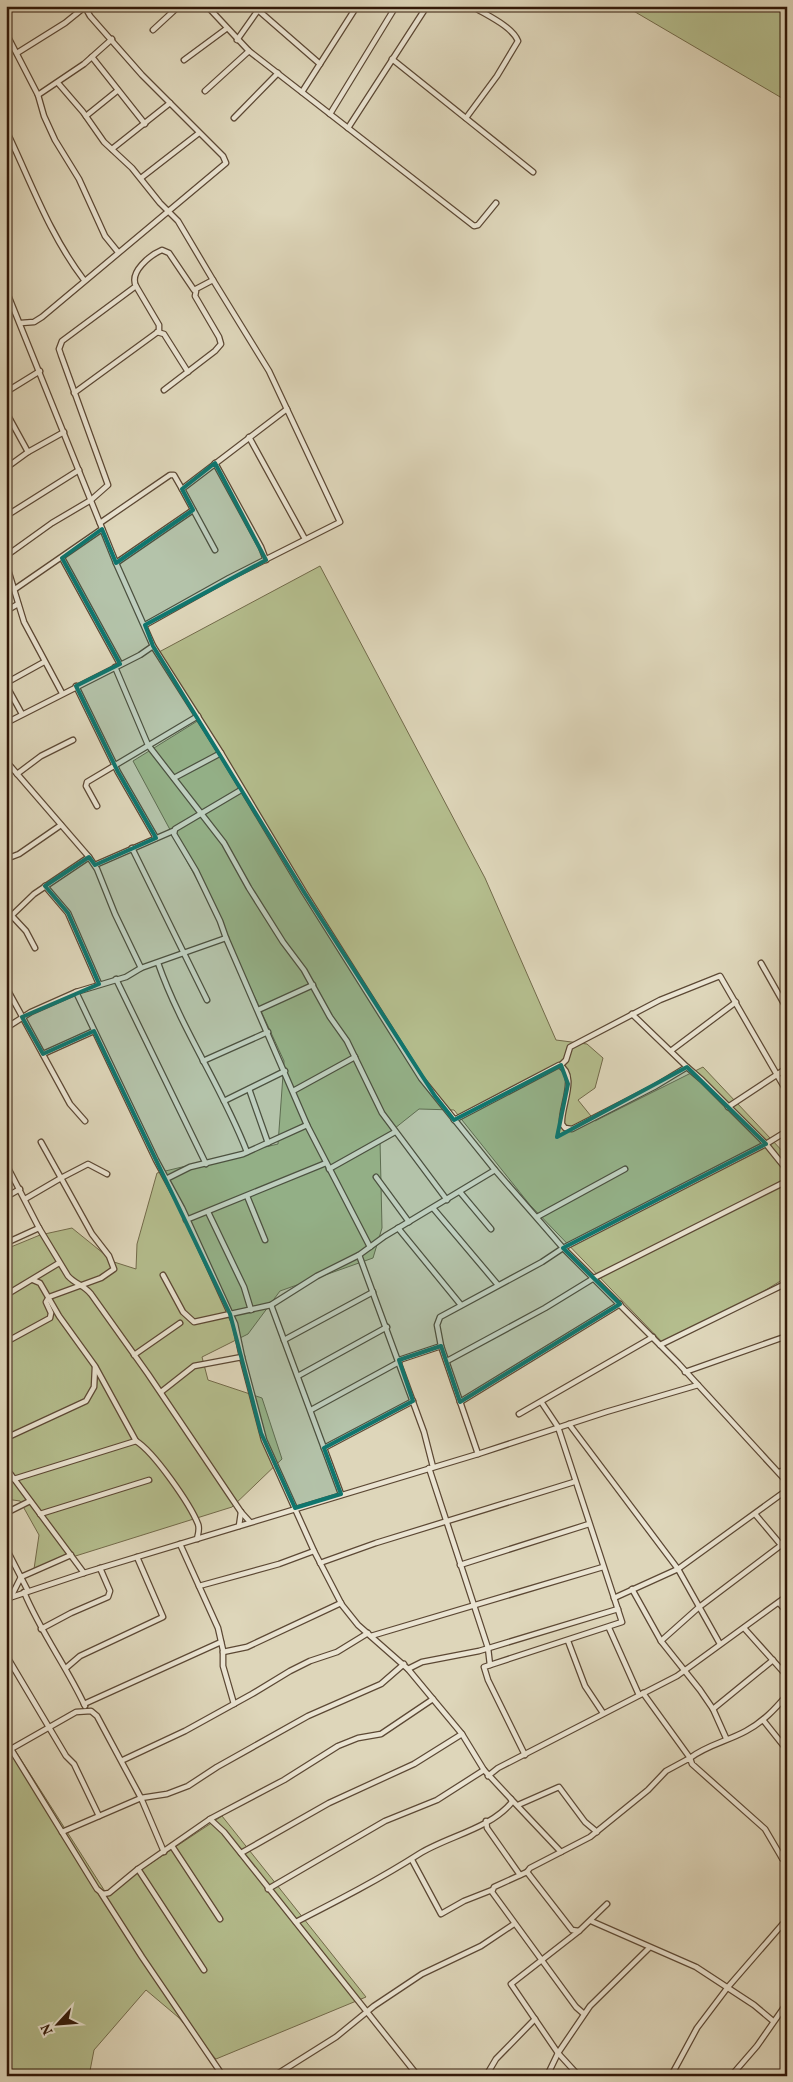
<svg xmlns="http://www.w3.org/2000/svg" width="793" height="2082" font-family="Vollkorn,serif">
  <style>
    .green { fill: #b4bd8d; stroke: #726a4a }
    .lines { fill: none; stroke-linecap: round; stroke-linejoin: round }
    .minor-casing { stroke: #5c4834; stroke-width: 7 }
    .minor { stroke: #eae4d2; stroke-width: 4.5 }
    .marked { fill: #0f766e; fill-opacity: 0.2; stroke: #0f766e; stroke-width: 4; stroke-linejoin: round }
  </style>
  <rect width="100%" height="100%" fill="#ded6ba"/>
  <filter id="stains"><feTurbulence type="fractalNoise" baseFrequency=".004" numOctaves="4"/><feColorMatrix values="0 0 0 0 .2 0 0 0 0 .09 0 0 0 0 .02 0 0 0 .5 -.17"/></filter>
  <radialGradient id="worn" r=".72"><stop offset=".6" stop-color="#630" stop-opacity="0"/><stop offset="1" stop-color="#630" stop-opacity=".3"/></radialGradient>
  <!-- green -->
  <g class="green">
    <polygon points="625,6 787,6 787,101"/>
    <polygon points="320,566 485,878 556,1040 587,1044 603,1058 595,1088 578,1100 595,1121 703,1067 787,1156 787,1277 738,1307 664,1344 530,1205 454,1110 419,1109 380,1140 382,1228 373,1258 280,1291 248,1334 202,1357 208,1380 262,1398 282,1459 232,1507 34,1569 39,1535 20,1501 6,1499 6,1249 40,1235 72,1228 114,1262 136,1269 137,1244 157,1173 278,1144 284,1061 223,928 133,761 199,720 159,652"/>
    <polygon points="6,1736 106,1893 222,1816 366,1997 216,2059 178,2017 146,1990 94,2050 89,2076 6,2076"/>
  </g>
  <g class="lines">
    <!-- minor casing -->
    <g class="minor-casing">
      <g id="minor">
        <polyline points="207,6 249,51 474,226 478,225 496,203"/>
        <polyline points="258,10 320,64"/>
        <polyline points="153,30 179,6"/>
        <polyline points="6,33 38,95 44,116 55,140 79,179 105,236 118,252"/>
        <polyline points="237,40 261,6"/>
        <polyline points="17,53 65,23 86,6"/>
        <polyline points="92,57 145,124"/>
        <polyline points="392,59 533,172"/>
        <polyline points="184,60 226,29"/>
        <polyline points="205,91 249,51"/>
        <polyline points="302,92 357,6"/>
        <polyline points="38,95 84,64 112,39"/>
        <polyline points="330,114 396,6"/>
        <polyline points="86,116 117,91"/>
        <polyline points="234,118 278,73"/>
        <path d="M466 118 497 76 518 41C512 26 486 15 472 6"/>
        <polyline points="348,128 427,6"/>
        <path d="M6 130C31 182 49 234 84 280"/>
        <polyline points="112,149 170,103"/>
        <polyline points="141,178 199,133"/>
        <polyline points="6,290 116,563 153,646 221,753 304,892 421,1078 495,1170 563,1248 678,1363 787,1482"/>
        <polyline points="21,323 34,322 42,317 226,163 223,156 142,75 90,16 85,7"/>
        <polyline points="157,332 164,334 188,372"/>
        <polyline points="164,390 215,351 221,344 219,337 195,296 196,291"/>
        <polyline points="6,392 40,371"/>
        <polyline points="74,393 159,331 159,325 136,286"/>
        <polyline points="6,412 28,452"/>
        <polyline points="249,437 305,539"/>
        <polyline points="215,463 261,547 266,560"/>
        <polyline points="6,468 28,452 64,432"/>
        <polyline points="6,516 79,470"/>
        <polyline points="100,523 170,475 174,475 182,489"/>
        <polyline points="215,550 182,489 287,409"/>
        <path d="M6 556 52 523 91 500 108 485 61 355 59 349 62 341 136 286C129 272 150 255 162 250L169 253 194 290 213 280 178 221 160 203 132 168 104 142 83 112 58 83"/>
        <polyline points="62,558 120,664"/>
        <polyline points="6,563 24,622 62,693"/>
        <polyline points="116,563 193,510"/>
        <polyline points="15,589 102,529"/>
        <polyline points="6,611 18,604"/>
        <polyline points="145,625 229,578 340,522 269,371 213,280"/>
        <polyline points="115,667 148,745 224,843 249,888 283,942 304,970 330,1017 347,1041 382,1113 447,1200"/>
        <polyline points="6,683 44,662"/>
        <polyline points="6,685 22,714"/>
        <polyline points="76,686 118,772 156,838"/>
        <polyline points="6,723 140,655 153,646"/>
        <polyline points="6,761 89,857 97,869 115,914 141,968"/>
        <polyline points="17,774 41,756 73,740"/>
        <polyline points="174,778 221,753"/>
        <polyline points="241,790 175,829 174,834 196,871 220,921 226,938 307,1125 370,1247"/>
        <polyline points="97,806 86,786 87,782 198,716"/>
        <polyline points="6,814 7,814"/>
        <polyline points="132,848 207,1000"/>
        <polyline points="6,859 19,854 61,825"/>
        <polyline points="95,865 173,831"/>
        <polyline points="45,886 68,913 99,984"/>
        <polyline points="12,916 26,931 35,948"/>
        <polyline points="6,921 34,894 89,857"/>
        <path d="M158 963C181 1029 222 1087 247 1152"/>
        <polyline points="761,963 787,1009"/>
        <polyline points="116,979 206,1164"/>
        <polyline points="6,987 70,1104 85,1121"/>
        <polyline points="76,992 126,977 141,968 226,938"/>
        <polyline points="258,1010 313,985"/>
        <polyline points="632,1014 687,1067"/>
        <polyline points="6,1028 31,1012 76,992 156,1160 182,1208 235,1324 242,1357"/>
        <polyline points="672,1050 736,1002"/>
        <polyline points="43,1054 94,1031"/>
        <polyline points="203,1061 268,1032"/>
        <polyline points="561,1065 566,1060 570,1047 660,1000 720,976 787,1092"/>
        <polyline points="249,1089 268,1143"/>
        <polyline points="293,1091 355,1057"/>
        <polyline points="224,1101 285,1071"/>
        <polyline points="728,1107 787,1068"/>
        <path d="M454 1120 559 1065C579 1075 560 1108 562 1124L565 1128 572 1129 654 1087 687 1067 702 1080 766 1144 787 1170"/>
        <polyline points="41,1142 61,1178 88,1164 107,1174"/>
        <path d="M6 1164 39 1228 68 1276C75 1284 84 1285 91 1294L148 1374 241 1512 250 1522"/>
        <polyline points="329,1169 395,1132"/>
        <polyline points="376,1177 409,1222"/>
        <polyline points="168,1178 190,1167 243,1154 307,1125"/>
        <polyline points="460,1192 491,1229"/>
        <polyline points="247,1196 265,1240"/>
        <polyline points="6,1197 20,1189"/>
        <polyline points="433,1208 498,1285"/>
        <polyline points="208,1212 244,1287 251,1310"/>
        <polyline points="537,1217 625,1169"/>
        <polyline points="186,1220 326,1163"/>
        <polyline points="398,1228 461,1305"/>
        <polyline points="6,1243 39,1228"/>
        <polyline points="359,1255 424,1432 433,1467"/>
        <polyline points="163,1275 183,1312 194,1322 271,1305 317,1276 359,1255 385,1236 495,1170"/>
        <polyline points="33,1280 40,1283 59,1316 95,1366 136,1441"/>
        <polyline points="6,1295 59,1263"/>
        <polyline points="271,1305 341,1494"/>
        <polyline points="284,1340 373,1292"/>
        <polyline points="6,1342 50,1318 51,1313 46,1302 49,1297 101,1278 114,1269 109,1256 92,1234 61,1178 25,1199"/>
        <polyline points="660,1345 787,1283"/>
        <polyline points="134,1355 180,1323"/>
        <polyline points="399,1360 441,1346"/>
        <polyline points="447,1361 545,1308 594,1278 787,1181"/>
        <polyline points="685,1372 787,1336"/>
        <polyline points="298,1376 387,1327"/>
        <path d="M161 1392 194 1366 242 1357 264 1440 314 1551 342 1605 358 1625 408 1669 462 1734 484 1770 511 1799 512 1802C490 1829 448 1836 419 1854 380 1879 337 1901 296 1922"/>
        <polyline points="460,1402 620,1304"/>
        <polyline points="311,1410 399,1362"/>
        <polyline points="519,1414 653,1337"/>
        <polyline points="569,1424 678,1569 720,1644"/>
        <polyline points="6,1438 86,1401 94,1387 95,1367"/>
        <polyline points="324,1448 413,1401"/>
        <polyline points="478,1454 441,1346 437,1325 440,1317 542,1262 563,1248 766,1144 787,1131"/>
        <polyline points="6,1468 84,1573"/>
        <polyline points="429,1468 488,1648 490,1665"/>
        <polyline points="779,1472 787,1469"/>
        <path d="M14 1479 136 1441C154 1452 190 1504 198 1524 200 1529 198 1534 197 1539"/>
        <polyline points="6,1513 30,1501"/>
        <polyline points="40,1514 149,1480"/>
        <polyline points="755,1514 787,1552"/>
        <polyline points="239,1526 241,1512"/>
        <polyline points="180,1544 218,1628 223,1650 223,1666 234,1704"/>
        <polyline points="6,1548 28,1591"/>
        <polyline points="320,1563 376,1543 574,1482"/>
        <polyline points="460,1565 589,1524"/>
        <polyline points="199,1586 279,1564 314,1551"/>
        <polyline points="632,1589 661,1641 700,1690 713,1709 726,1738"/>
        <path d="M24 1592C41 1633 67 1667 85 1706"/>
        <polyline points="11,1597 21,1577 71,1555"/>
        <polyline points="614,1598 678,1569 787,1490"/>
        <polyline points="6,1599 84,1573 478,1454 606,1412 698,1385"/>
        <polyline points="779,1603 787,1612"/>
        <polyline points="609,1628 639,1695"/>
        <polyline points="744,1628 787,1676"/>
        <polyline points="41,1629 71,1613 108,1597 110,1591 100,1568"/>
        <polyline points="371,1636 603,1567"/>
        <polyline points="568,1641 585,1686 603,1713"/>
        <polyline points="661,1641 698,1608 780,1546"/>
        <polyline points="223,1652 247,1647 341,1603"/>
        <polyline points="6,1655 66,1756 74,1764 99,1816"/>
        <polyline points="66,1668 80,1656 163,1617 137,1557"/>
        <polyline points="408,1669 422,1662 479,1651 618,1609"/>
        <path d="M643 1693 690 1758C707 1745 728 1741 746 1731 763 1722 775 1709 787 1695"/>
        <polyline points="84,1704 221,1642"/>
        <polyline points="713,1709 773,1660"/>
        <polyline points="763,1720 787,1750"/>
        <polyline points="6,1741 97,1889 103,1894 109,1893 138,1869 210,1819 224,1832 418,2076"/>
        <polyline points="11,1749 76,1712 91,1711 97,1716 141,1798 164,1852"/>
        <polyline points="525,1755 488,1680 484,1667 622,1622 558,1427 542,1403"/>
        <polyline points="123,1760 185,1731 252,1694 290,1671 310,1661 337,1652 368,1633"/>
        <polyline points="488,1776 498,1768 677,1676 787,1596"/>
        <polyline points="511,1799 561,1852 590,1837 648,1790 666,1771 690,1758 692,1764 765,1829 782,1858"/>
        <polyline points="518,1805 559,1787 585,1822 597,1832"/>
        <polyline points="210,1819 284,1780 338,1746 358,1738 381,1734 433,1699"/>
        <polyline points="486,1821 487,1828 520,1875"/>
        <polyline points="62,1832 141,1798 167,1794 188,1786 217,1767 308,1716 381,1684 404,1664"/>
        <polyline points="172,1846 220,1919"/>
        <polyline points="787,1850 782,1858 787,1864"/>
        <polyline points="561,1852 530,1868 527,1872 572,1930 579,1931 607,1904"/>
        <polyline points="241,1853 329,1803 414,1764 462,1734"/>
        <polyline points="412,1860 441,1914 464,1901 492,1890"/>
        <polyline points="138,1869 204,1970"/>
        <polyline points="527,1872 494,1887 492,1892 576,2007 584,2014"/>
        <polyline points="268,1889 385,1821 437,1800 484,1770"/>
        <polyline points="101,1893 142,1957 223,2076"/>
        <polyline points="591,1921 696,1967 754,2005 773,2021"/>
        <polyline points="579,1931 511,1984 558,2053 579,2076"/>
        <polyline points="274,2076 336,2037 374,2006 422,1974 481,1946 514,1924"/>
        <polyline points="486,2076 496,2059 535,2019"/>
        <polyline points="547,2076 558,2053 590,2006 649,1948"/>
        <polyline points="671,2076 697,2028 728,1987 787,1919"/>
        <polyline points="731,2076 757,2046 787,2003"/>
      </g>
    </g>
    <!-- minor -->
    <use href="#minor" class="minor"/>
  </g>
  <!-- marked area -->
  <path class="marked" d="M215 463 266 560 145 625 153 646 304 892 435 1096 454 1120 561 1065 568 1084 557 1137 687 1067 766 1144 563 1248 620 1304 460 1402 441 1346 399 1360 413 1401 324 1448 341 1494 295 1508 261 1433 230 1314 94 1031 43 1054 22 1017 99 984 68 913 45 886 89 857 95 865 156 838 118 772 76 686 120 664 62 558 102 529 116 563 193 510 182 489Z"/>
  <!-- margin -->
  <rect width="793" height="2082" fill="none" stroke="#ded6ba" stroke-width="25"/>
  <rect x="8" y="8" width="778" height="2067" fill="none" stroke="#311808" stroke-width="2.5"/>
  <rect x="12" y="12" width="768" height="2057" fill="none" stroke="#311808"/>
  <!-- north arrow -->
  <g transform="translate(58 2024) rotate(244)" stroke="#eae4d2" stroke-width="4" paint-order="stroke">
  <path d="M0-4L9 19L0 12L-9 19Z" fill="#311808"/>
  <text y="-8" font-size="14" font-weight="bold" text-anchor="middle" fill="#311808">N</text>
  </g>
  <rect width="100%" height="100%" filter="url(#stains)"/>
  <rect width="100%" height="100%" fill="url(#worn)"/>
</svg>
